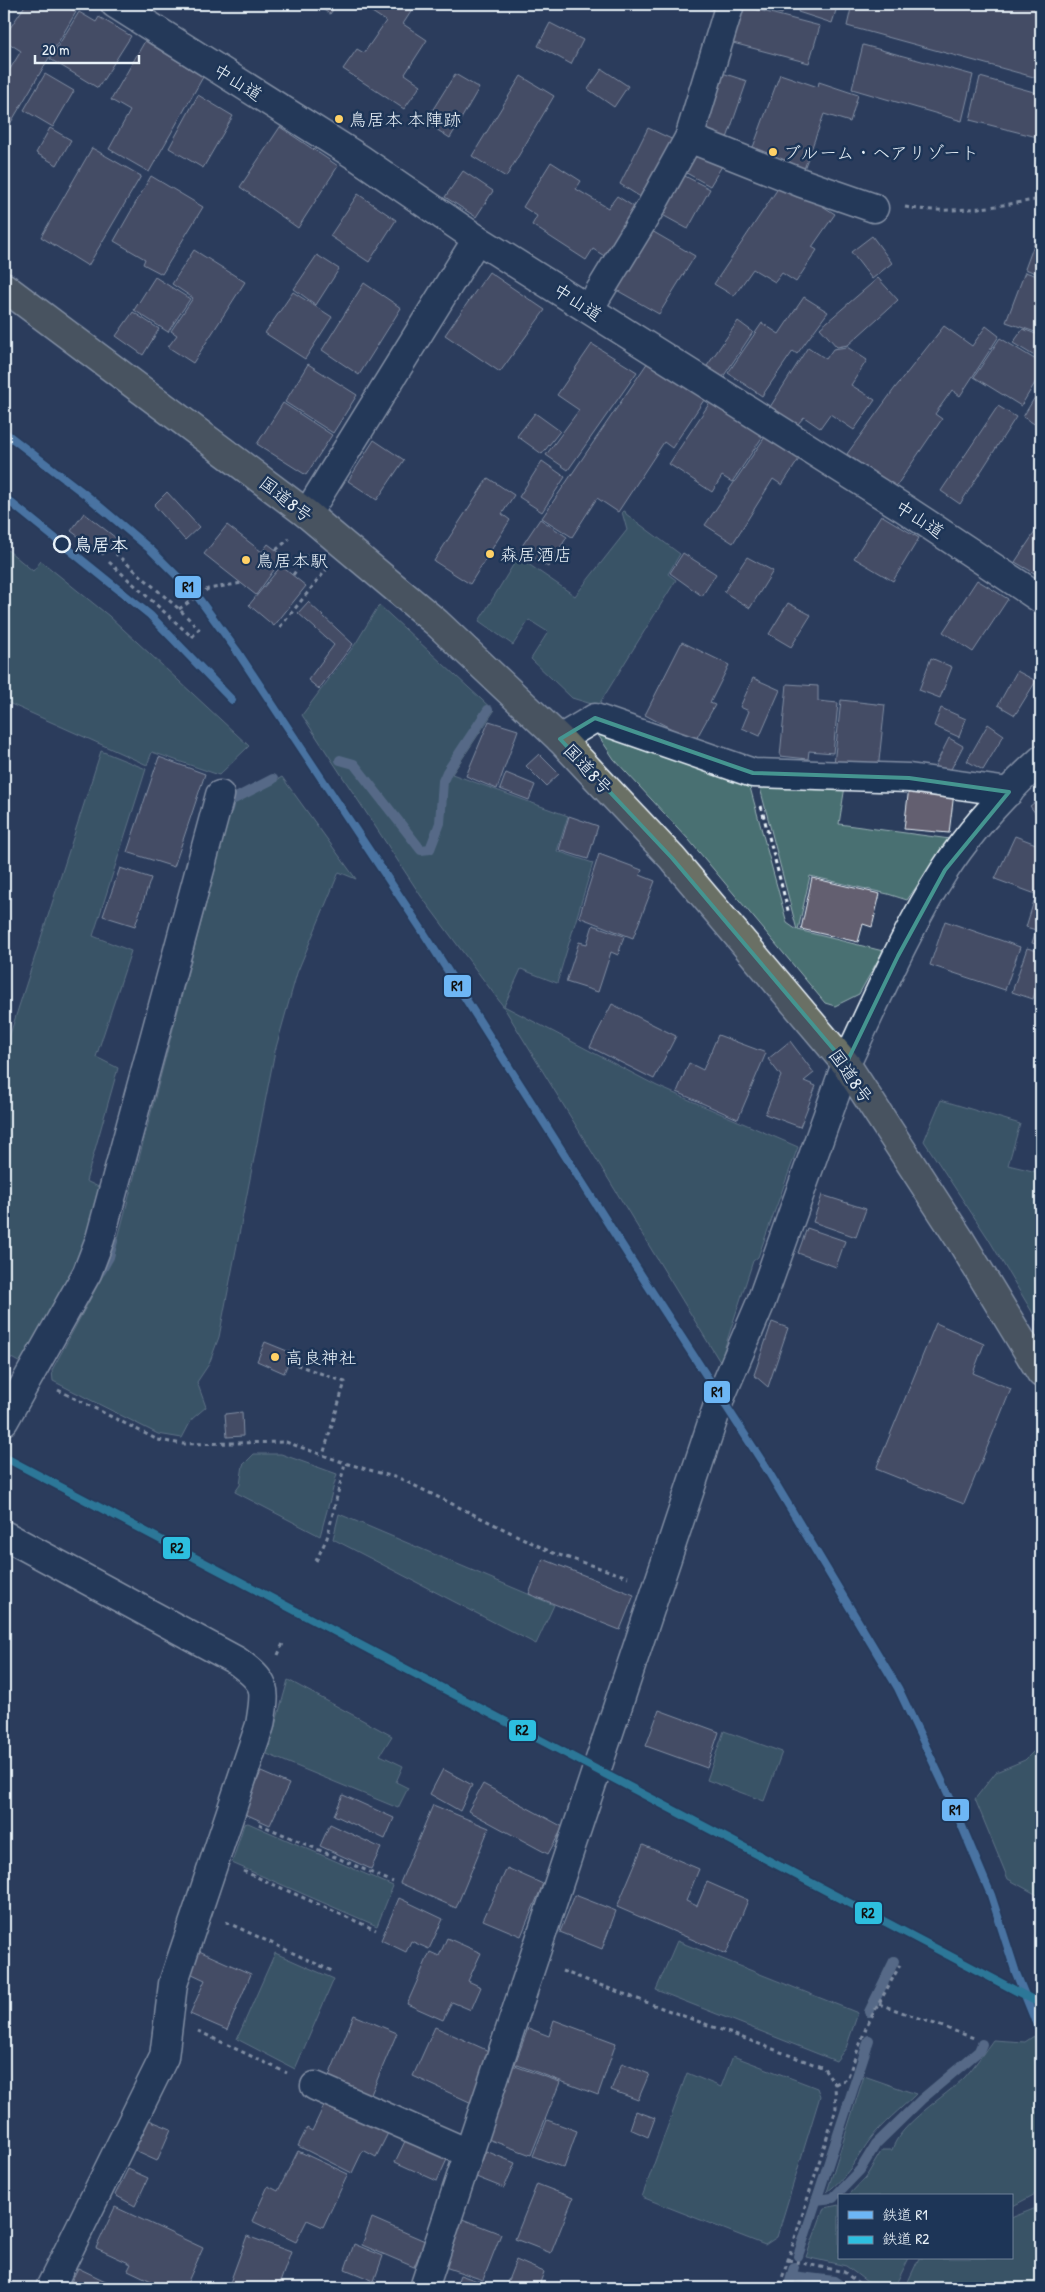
<svg xmlns="http://www.w3.org/2000/svg" width="1045" height="2292" font-family="'Patrick Hand','Klee One',sans-serif">
  <style>
    .green { fill: #496f72; stroke: #98b0b5 }
    .lines { fill: none; stroke-linecap: round; stroke-linejoin: round }
    .stream { stroke: #8aa1ba; stroke-width: 10 }
    .building { fill: #635f6f; stroke: #e8f1f8 }
    .minor-casing { stroke: #e8f1f8; stroke-width: 31 }
    .tertiary-casing { stroke: #e8f1f8; stroke-width: 31 }
    .trunk-casing { stroke: #e8f1f8; stroke-width: 31 }
    .path { stroke: #e8f1f8; stroke-width: 3; stroke-dasharray: 4 4; stroke-linecap: butt }
    .minor { stroke: #1d3557; stroke-width: 28 }
    .tertiary { stroke: #1d3557; stroke-width: 28 }
    .trunk { stroke: #6b7065; stroke-width: 28 }
    .rail-1-casing { stroke: #1d3557; stroke-width: 11 }
    .rail-2-casing { stroke: #1d3557; stroke-width: 11 }
    .rail-1 { stroke: #6db6f5; stroke-width: 8 }
    .rail-2 { stroke: #2dbfdf; stroke-width: 8 }
    .marked { fill: none; stroke: #459590; stroke-width: 4; stroke-linejoin: round }
    .poi-dot { fill: #ffd166; stroke: #1d3557; stroke-width: 2 }
    .stop-dot { fill: #1d3557; stroke: #e8f1f8; stroke-width: 2.5 }
    .labels { text-anchor: middle; dominant-baseline: central; stroke-width: 5; stroke-linejoin: round; paint-order: stroke }
    .street-label { font-size: 18px; fill: #e8f1f8; stroke: #1d3557 }
    .poi-label { font-size: 18px; fill: #e8f1f8; stroke: #1d3557; text-anchor: start }
    .stop-label { font-size: 18px; font-weight: bold; fill: #e8f1f8; stroke: #1d3557; text-anchor: start }
    .line-badge { stroke: #1d3557; stroke-width: 2 }
    .pale-badge-label { font-size: 14px; text-anchor: middle; font-weight: bold; fill: #111 }
  </style>
  <rect width="100%" height="100%" fill="#2b3d5c"/>
  <filter id="ink" filterUnits="userSpaceOnUse"><feTurbulence type="fractalNoise" baseFrequency=".02" numOctaves="2"/><feDisplacementMap in="SourceGraphic" scale="10" xChannelSelector="R" yChannelSelector="G"/><feConvolveMatrix kernelMatrix="1 2 1 2 8 2 1 2 1" color-interpolation-filters="sRGB"/></filter>
  <g filter="url(#ink)">
    <!-- green -->
    <g class="green">
      <polygon points="625,511 626,514 680,554 668,574 676,580 598,706 572,698 531,659 548,632 529,620 513,645 479,621 518,557 575,596 627,530 622,512"/>
      <polygon points="4,547 33,571 41,561 109,616 249,746 219,775 152,752 147,765 4,701"/>
      <polygon points="379,605 494,711 452,774 568,816 557,851 593,863 557,983 521,969 504,1006 657,1086 798,1147 758,1257 753,1261 720,1362 503,1006 421,896 302,715 356,643"/>
      <polygon points="594,729 748,780 787,923 797,930 758,780 846,780 839,824 950,839 907,900 888,894 810,876 798,930 883,951 859,994 835,1006 825,1003 689,840 614,759"/>
      <polygon points="101,751 146,769 93,936 131,951 96,1057 118,1068 86,1181 105,1190 94,1235 26,1366 4,1354 4,1053"/>
      <polygon points="282,777 356,879 339,872 297,973 275,1051 219,1337 209,1364 197,1382 206,1407 192,1419 182,1438 158,1434 53,1381 52,1370 113,1257 232,805"/>
      <polygon points="941,1100 1020,1124 1008,1165 1041,1173 1041,1327 988,1238 924,1141"/>
      <polygon points="254,1454 281,1454 337,1474 320,1536 235,1492 240,1485 243,1465"/>
      <polygon points="339,1514 554,1605 536,1644 333,1539"/>
      <polygon points="288,1680 392,1736 380,1755 403,1766 396,1782 408,1788 398,1808 267,1754"/>
      <polygon points="724,1731 782,1752 764,1801 707,1780"/>
      <polygon points="1041,1744 1041,1897 1008,1879 975,1799 996,1772 1025,1760"/>
      <polygon points="248,1823 393,1886 377,1926 232,1863 244,1824"/>
      <polygon points="677,1941 858,2013 846,2048 836,2061 656,1990"/>
      <polygon points="275,1953 334,1979 295,2069 237,2039"/>
      <path d="M1034 2036 1041 2065V2191L1011 2207V2196H848L866 2177 882 2150H892C900 2123 945 2097 965 2077 975 2066 984 2052 993 2040L1025 2042Z"/>
      <polygon points="733,2056 817,2088 820,2096 777,2237 765,2245 642,2197 687,2073 721,2087"/>
      <path d="M864 2076 916 2094C901 2109 881 2124 869 2141 854 2162 849 2175 827 2192Z"/>
      <polygon points="839,2205 839,2258 909,2258 894,2288 875,2288 846,2266 806,2257 824,2208"/>
      <polygon points="1041,2206 1041,2288 905,2288 919,2258 1011,2258 1011,2218"/>
    </g>
    <g class="lines">
      <!-- stream -->
      <g class="stream">
        <polyline points="340,760 354,764 421,850 430,849 440,823 443,781 447,772 488,710"/>
        <polyline points="228,809 230,801 273,779"/>
        <polyline points="101,1271 109,1257 113,1241"/>
        <polyline points="869,2012 894,1961"/>
        <polyline points="816,2200 833,2198 860,2170 876,2144 922,2099 979,2051 982,2044"/>
        <polyline points="798,2256 869,2040"/>
        <polyline points="792,2276 834,2281 844,2288"/>
        <polyline points="788,2288 794,2267"/>
      </g>
    </g>
    <!-- building -->
    <g class="building">
      <polygon points="26,4 62,4 76,12 10,124 4,120 4,79 21,51 4,40 4,37"/>
      <polygon points="314,4 337,4 330,14"/>
      <polygon points="363,4 416,4 403,24 427,40 405,74 421,85 404,109 343,69 357,49 364,53 386,21 361,5"/>
      <polygon points="744,4 784,4 782,14"/>
      <polygon points="800,4 838,4 832,23 798,12"/>
      <polygon points="852,4 918,4 935,8 936,4 1041,4 1041,79 847,26"/>
      <polygon points="743,6 820,26 809,63 733,43"/>
      <polygon points="79,12 96,22 99,17 131,36 98,88 50,59"/>
      <polygon points="550,23 583,40 571,64 538,46"/>
      <polygon points="145,41 203,77 149,172 109,149 130,111 111,100"/>
      <polygon points="863,45 973,75 962,121 852,89"/>
      <polygon points="602,69 628,86 614,107 588,89"/>
      <polygon points="716,71 747,81 725,144 696,134"/>
      <polygon points="45,74 74,91 53,127 24,110"/>
      <polygon points="455,74 479,88 450,138 425,122"/>
      <polygon points="780,74 818,87 819,82 858,95 850,122 824,114 804,169 752,150"/>
      <polygon points="521,76 554,96 506,177 472,156"/>
      <polygon points="980,77 1041,94 1041,138 970,120"/>
      <polygon points="198,95 233,116 203,168 169,148"/>
      <polygon points="280,127 338,166 298,228 240,187"/>
      <polygon points="50,128 71,140 57,165 36,153"/>
      <polygon points="648,128 682,144 650,203 620,184"/>
      <polygon points="694,145 725,161 710,186 681,170"/>
      <polygon points="92,148 141,176 88,266 41,237"/>
      <polygon points="551,162 581,181 576,189 608,208 617,196 642,212 611,260 593,249 586,260 532,225 537,216 523,207"/>
      <polygon points="463,171 493,191 476,217 445,197"/>
      <polygon points="679,173 710,189 688,229 657,212"/>
      <polygon points="151,176 203,207 162,274 143,264 145,259 114,241"/>
      <polygon points="783,181 835,214 812,247 817,250 796,282 782,273 775,282 753,269 734,296 714,284"/>
      <polygon points="358,194 396,220 369,262 330,236"/>
      <polygon points="645,227 695,256 659,314 613,288"/>
      <polygon points="872,236 892,263 872,279 851,252"/>
      <polygon points="1036,239 1041,241 1041,275 1025,269"/>
      <polygon points="194,250 245,282 193,363 168,347 177,335 171,331 193,298 172,284"/>
      <polygon points="317,255 339,269 316,305 294,289"/>
      <polygon points="489,272 545,310 500,372 445,335"/>
      <polygon points="1025,272 1041,277 1041,334 1006,322"/>
      <polygon points="155,277 190,299 168,332 134,310"/>
      <polygon points="878,278 898,300 848,345 837,347 820,328"/>
      <polygon points="364,283 401,308 359,375 322,350"/>
      <polygon points="293,292 332,317 305,359 265,333"/>
      <polygon points="804,297 828,312 797,354 793,351 762,396 728,373 762,323 779,334"/>
      <polygon points="133,312 159,329 143,355 116,336"/>
      <polygon points="738,321 753,332 723,377 707,366"/>
      <polygon points="944,326 972,346 986,326 999,336 960,396 952,390 935,414 942,419 895,488 847,454 895,388"/>
      <polygon points="1023,329 1041,336 1041,360 1013,343"/>
      <polygon points="1000,338 1041,363 1041,373 1021,406 974,377"/>
      <polygon points="592,344 637,372 568,470 546,455 579,410 557,395"/>
      <polygon points="808,347 826,359 833,349 847,347 867,360 851,385 875,400 854,430 830,414 820,428 804,417 797,425 770,407"/>
      <polygon points="650,359 706,397 672,448 664,442 618,512 597,498 572,537 542,518"/>
      <polygon points="308,364 357,395 333,433 285,402"/>
      <polygon points="1041,387 1041,428 1023,417"/>
      <polygon points="711,401 763,436 732,482 722,476 712,492 669,464"/>
      <polygon points="283,403 332,435 306,475 257,444"/>
      <polygon points="998,406 1016,417 960,504 941,491"/>
      <polygon points="535,413 560,431 542,454 517,436"/>
      <polygon points="765,437 799,459 782,485 773,479 733,543 705,525"/>
      <polygon points="374,440 404,460 377,500 348,481"/>
      <polygon points="542,461 565,477 542,512 519,497"/>
      <polygon points="488,478 514,495 502,514 510,520 470,584 434,561"/>
      <polygon points="167,492 199,527 185,540 154,505"/>
      <polygon points="84,513 116,538 103,555 71,531"/>
      <polygon points="881,515 919,538 893,581 854,558"/>
      <polygon points="540,519 567,537 548,567 520,549"/>
      <polygon points="1041,523 1041,577 1015,562"/>
      <polygon points="227,525 262,552 268,544 284,556 256,595 204,554"/>
      <polygon points="683,553 716,574 702,596 670,573"/>
      <polygon points="747,557 773,571 750,608 724,592"/>
      <polygon points="281,566 306,586 274,626 249,605"/>
      <polygon points="977,580 1008,599 973,652 943,632"/>
      <polygon points="308,602 353,644 319,689 308,680 334,645 298,613"/>
      <polygon points="788,603 811,615 791,647 769,634"/>
      <polygon points="682,642 729,665 710,703 715,705 695,741 645,715"/>
      <polygon points="931,658 952,667 940,698 919,690"/>
      <polygon points="1017,671 1036,681 1015,715 998,705"/>
      <polygon points="753,678 780,690 760,736 742,728 749,711 740,707"/>
      <polygon points="787,684 818,686 818,701 838,703 833,753 809,751 808,759 780,756"/>
      <polygon points="841,700 885,705 878,770 834,764"/>
      <polygon points="941,708 966,719 959,737 934,726"/>
      <polygon points="489,721 518,730 497,789 466,776"/>
      <polygon points="988,724 1004,735 983,770 967,761"/>
      <polygon points="949,738 963,746 948,775 934,768"/>
      <polygon points="539,754 559,774 546,786 526,766"/>
      <polygon points="159,757 205,774 174,867 127,852"/>
      <polygon points="506,773 535,785 529,800 500,789"/>
      <polygon points="909,787 954,793 949,833 904,829"/>
      <polygon points="1041,798 1041,821 1030,806"/>
      <polygon points="569,816 598,826 588,859 559,850"/>
      <polygon points="1015,836 1041,846 1041,896 995,879"/>
      <polygon points="599,854 642,870 640,875 655,881 633,938 579,917"/>
      <polygon points="120,868 151,878 135,926 103,916"/>
      <polygon points="812,878 880,894 872,927 863,924 858,942 801,929"/>
      <polygon points="1034,901 1041,904 1041,946 1032,943 1036,930 1026,927"/>
      <polygon points="945,921 1020,947 1005,990 930,965"/>
      <polygon points="593,925 624,936 618,955 611,952 598,992 566,982 579,942 587,944"/>
      <polygon points="1027,948 1041,952 1041,974 1033,999 1012,992"/>
      <polygon points="612,1004 676,1036 654,1079 590,1047"/>
      <polygon points="718,1035 766,1053 738,1119 677,1092 689,1063 703,1070"/>
      <polygon points="790,1041 814,1073 804,1081 816,1086 800,1127 765,1114 781,1076 768,1059"/>
      <polygon points="822,1195 866,1209 856,1237 813,1222"/>
      <polygon points="807,1228 845,1241 836,1267 798,1253"/>
      <polygon points="772,1322 788,1328 768,1387 754,1375"/>
      <polygon points="936,1323 984,1344 973,1373 1011,1389 964,1504 876,1469"/>
      <polygon points="265,1342 292,1353 284,1373 257,1361"/>
      <polygon points="242,1412 243,1436 227,1437 225,1414"/>
      <polygon points="543,1559 634,1595 620,1630 529,1594"/>
      <polygon points="659,1710 719,1732 707,1768 646,1746"/>
      <polygon points="443,1769 472,1785 460,1811 430,1794"/>
      <polygon points="261,1772 289,1784 270,1825 243,1813"/>
      <polygon points="483,1784 563,1827 548,1854 468,1811"/>
      <polygon points="343,1795 394,1818 385,1839 334,1815"/>
      <polygon points="433,1805 489,1828 456,1908 400,1883"/>
      <polygon points="330,1824 381,1848 371,1869 320,1846"/>
      <polygon points="643,1845 699,1869 686,1901 697,1906 707,1882 748,1900 726,1954 617,1907"/>
      <polygon points="507,1868 543,1884 521,1936 483,1920"/>
      <polygon points="575,1895 616,1911 602,1949 560,1932"/>
      <polygon points="399,1898 443,1919 429,1949 411,1941 406,1952 381,1940"/>
      <polygon points="447,1938 481,1953 468,1981 481,1987 471,2010 452,2002 443,2020 407,2004 430,1952 439,1956"/>
      <polygon points="199,1951 251,1974 227,2030 190,2014 205,1980 190,1973"/>
      <polygon points="354,2015 397,2033 369,2099 327,2081"/>
      <polygon points="554,2020 616,2043 598,2095 515,2064 528,2028 549,2036"/>
      <polygon points="435,2027 491,2052 474,2104 413,2076"/>
      <polygon points="622,2063 649,2074 638,2100 611,2090"/>
      <polygon points="512,2065 560,2082 531,2155 485,2138"/>
      <polygon points="328,2097 391,2127 376,2157 363,2150 352,2173 298,2146 307,2128 312,2131"/>
      <polygon points="636,2111 655,2118 648,2137 630,2129"/>
      <polygon points="149,2120 171,2129 157,2161 135,2151"/>
      <polygon points="547,2120 577,2131 564,2168 533,2156"/>
      <polygon points="408,2135 450,2153 437,2181 395,2162"/>
      <polygon points="298,2151 348,2174 323,2227 307,2220 296,2242 252,2221 268,2186 278,2191"/>
      <polygon points="486,2151 515,2163 504,2188 476,2177"/>
      <polygon points="128,2169 148,2178 135,2206 115,2195"/>
      <polygon points="537,2184 573,2198 551,2253 515,2239"/>
      <polygon points="115,2207 203,2248 185,2288 166,2288 128,2270 131,2264 96,2248"/>
      <polygon points="457,2217 501,2234 483,2280 439,2265"/>
      <polygon points="372,2218 425,2241 414,2267 362,2245"/>
      <polygon points="247,2236 291,2252 278,2288 228,2288"/>
      <polygon points="354,2244 383,2256 374,2281 345,2269"/>
      <polygon points="516,2260 544,2272 538,2288 519,2288 507,2283"/>
      <polygon points="78,2268 120,2288 68,2288"/>
      <polygon points="460,2275 498,2288 455,2288"/>
    </g>
    <g class="lines">
      <!-- minor casing -->
      <g class="minor-casing">
        <g id="minor">
          <polyline points="115,4 359,158 477,239 905,509 1041,599"/>
          <polyline points="689,138 802,183 874,208"/>
          <polyline points="589,309 651,207 689,138 730,4"/>
          <polyline points="307,514 477,239"/>
          <polyline points="560,739 595,718 753,773 909,778 1009,792"/>
          <polyline points="4,1421 87,1273 100,1239 220,795"/>
          <path d="M4 1535 237 1661C268 1684 266 1688 260 1725L173 1984 164 2057 50 2288"/>
          <polyline points="315,2086 468,2153"/>
          <polyline points="424,2288 721,1396 761,1302 846,1064"/>
        </g>
      </g>
      <!-- tertiary casing -->
      <g class="tertiary-casing">
        <path id="tertiary" d="M846 1064C877 999 905 932 944 871 969 832 1007 791 1041 760"/>
      </g>
      <!-- trunk casing -->
      <g class="trunk-casing">
        <polyline id="trunk" points="4,287 307,514 437,623 560,739 672,858 846,1064 961,1241 1041,1373"/>
      </g>
      <!-- path -->
      <g class="path">
        <path d="M905 207C950 215 997 206 1041 199"/>
        <polyline points="276,550 289,539"/>
        <polyline points="109,562 192,637 199,629 179,609 116,554"/>
        <polyline points="293,575 307,555"/>
        <polyline points="179,609 208,589 242,583"/>
        <polyline points="280,627 326,570"/>
        <polyline points="761,806 789,914"/>
        <polyline points="289,1362 345,1382 323,1455"/>
        <polyline points="58,1390 158,1440 183,1444 286,1442 345,1463 401,1479 553,1553 628,1577"/>
        <polyline points="316,1561 327,1538 345,1463"/>
        <polyline points="278,1655 284,1641"/>
        <polyline points="259,1824 393,1882"/>
        <polyline points="243,1871 376,1930"/>
        <polyline points="226,1922 334,1972"/>
        <polyline points="562,1971 824,2068 835,2084 836,2109 779,2288"/>
        <polyline points="879,2004 974,2038"/>
        <polyline points="198,2031 287,2073"/>
        <polyline points="835,2084 847,2079 867,2025 900,1965"/>
        <polyline points="788,2260 844,2272 865,2288"/>
      </g>
      <!-- minor -->
      <use href="#minor" class="minor"/>
      <!-- tertiary -->
      <use href="#tertiary" class="tertiary"/>
      <!-- trunk -->
      <use href="#trunk" class="trunk"/>
      <!-- rail-1 casing -->
      <g class="rail-1-casing">
        <g id="rail-1">
          <polyline points="4,432 86,495 150,549 197,596 237,651 420,927 632,1261 765,1466 898,1688 951,1800 991,1895 1016,1973 1041,2035"/>
          <polyline points="4,497 150,615 232,700"/>
        </g>
      </g>
      <!-- rail-2 casing -->
      <g class="rail-2-casing">
        <polyline id="rail-2" points="4,1457 1041,2004"/>
      </g>
      <!-- rail-1 -->
      <use href="#rail-1" class="rail-1"/>
      <!-- rail-2 -->
      <use href="#rail-2" class="rail-2"/>
    </g>
  </g>
  <!-- marked area -->
  <path d="M0 0H1045V2292H0ZM595 718 753 773 909 778 1009 792 945 870 898 956 846 1064 672 858 560 739Z" fill="#2b3d5c" fill-opacity=".55" fill-rule="evenodd"/>
  <path class="marked" d="M595 718 753 773 909 778 1009 792 945 870 898 956 846 1064 672 858 560 739Z"/>
  <!-- markers -->
  <g class="poi-dot">
    <circle cx="339" cy="119" r="5"/>
    <circle cx="773" cy="152" r="5"/>
    <circle cx="490" cy="554" r="5"/>
    <circle cx="246" cy="560" r="5"/>
    <circle cx="275" cy="1357" r="5"/>
  </g>
  <circle class="stop-dot" cx="62" cy="544" r="8"/>
  <g class="labels">
    <!-- street labels -->
    <g class="street-label">
      <text transform="translate(238 82) rotate(32)">中山道</text>
      <text transform="translate(578 302) rotate(33)">中山道</text>
      <text transform="translate(286 499) rotate(38)">国道8号</text>
      <text transform="translate(920 519) rotate(33)">中山道</text>
      <text transform="translate(588 769) rotate(47)">国道8号</text>
      <text transform="translate(851 1076) rotate(55)">国道8号</text>
    </g>
    <!-- poi labels -->
    <g class="poi-label">
      <text x="349" y="119">鳥居本 本陣跡</text>
      <text x="783" y="152">ブルーム・ヘアリゾート</text>
      <text x="500" y="554">森居酒店</text>
      <text x="256" y="560">鳥居本駅</text>
      <text x="285" y="1357">高良神社</text>
    </g>
    <!-- stop labels -->
    <g class="stop-label">
      <text x="74" y="544">鳥居本</text>
    </g>
  </g>
  <g class="line-badge">
    <rect x="174" y="575" width="28" height="24" rx="5" fill="#6db6f5"/>
    <rect x="443" y="974" width="29" height="24" rx="5" fill="#6db6f5"/>
    <rect x="703" y="1380" width="28" height="24" rx="5" fill="#6db6f5"/>
    <rect x="162" y="1536" width="29" height="24" rx="5" fill="#2dbfdf"/>
    <rect x="508" y="1719" width="29" height="23" rx="5" fill="#2dbfdf"/>
    <rect x="941" y="1798" width="29" height="24" rx="5" fill="#6db6f5"/>
    <rect x="854" y="1901" width="29" height="24" rx="5" fill="#2dbfdf"/>
  </g>
  <g class="pale-badge-label">
    <text x="188" y="592">R1</text>
    <text x="457" y="991">R1</text>
    <text x="717" y="1397">R1</text>
    <text x="177" y="1553">R2</text>
    <text x="522" y="1735">R2</text>
    <text x="955" y="1815">R1</text>
    <text x="868" y="1918">R2</text>
  </g>
  <!-- margin -->
  <rect width="1045" height="2292" fill="none" stroke="#1d3557" stroke-width="20"/>
  <rect x="10" y="10" width="1025" height="2272" fill="none" stroke="#e8f1f8" stroke-width="2" filter="url(#ink)"/>
  <!-- legend -->
  <rect x="838" y="2194" width="175" height="65" fill="#1d3557" stroke="#6e8097"/>
  <rect x="848" y="2211" width="25" height="8" fill="#6db6f5" stroke="#6e8097"/>
  <text x="882" y="2220" font-size="15" fill="#e8f1f8">鉄道 R1</text>
  <rect x="848" y="2236" width="25" height="8" fill="#2dbfdf" stroke="#6e8097"/>
  <text x="882" y="2244" font-size="15" fill="#e8f1f8">鉄道 R2</text>
  <!-- scale -->
  <path d="M35 55v8h104v-8" fill="none" stroke="#e8f1f8" stroke-width="2.5"/>
  <text x="42" y="55" font-size="15" fill="#e8f1f8" stroke="#1d3557" stroke-width="4" paint-order="stroke">20 m</text>
</svg>
